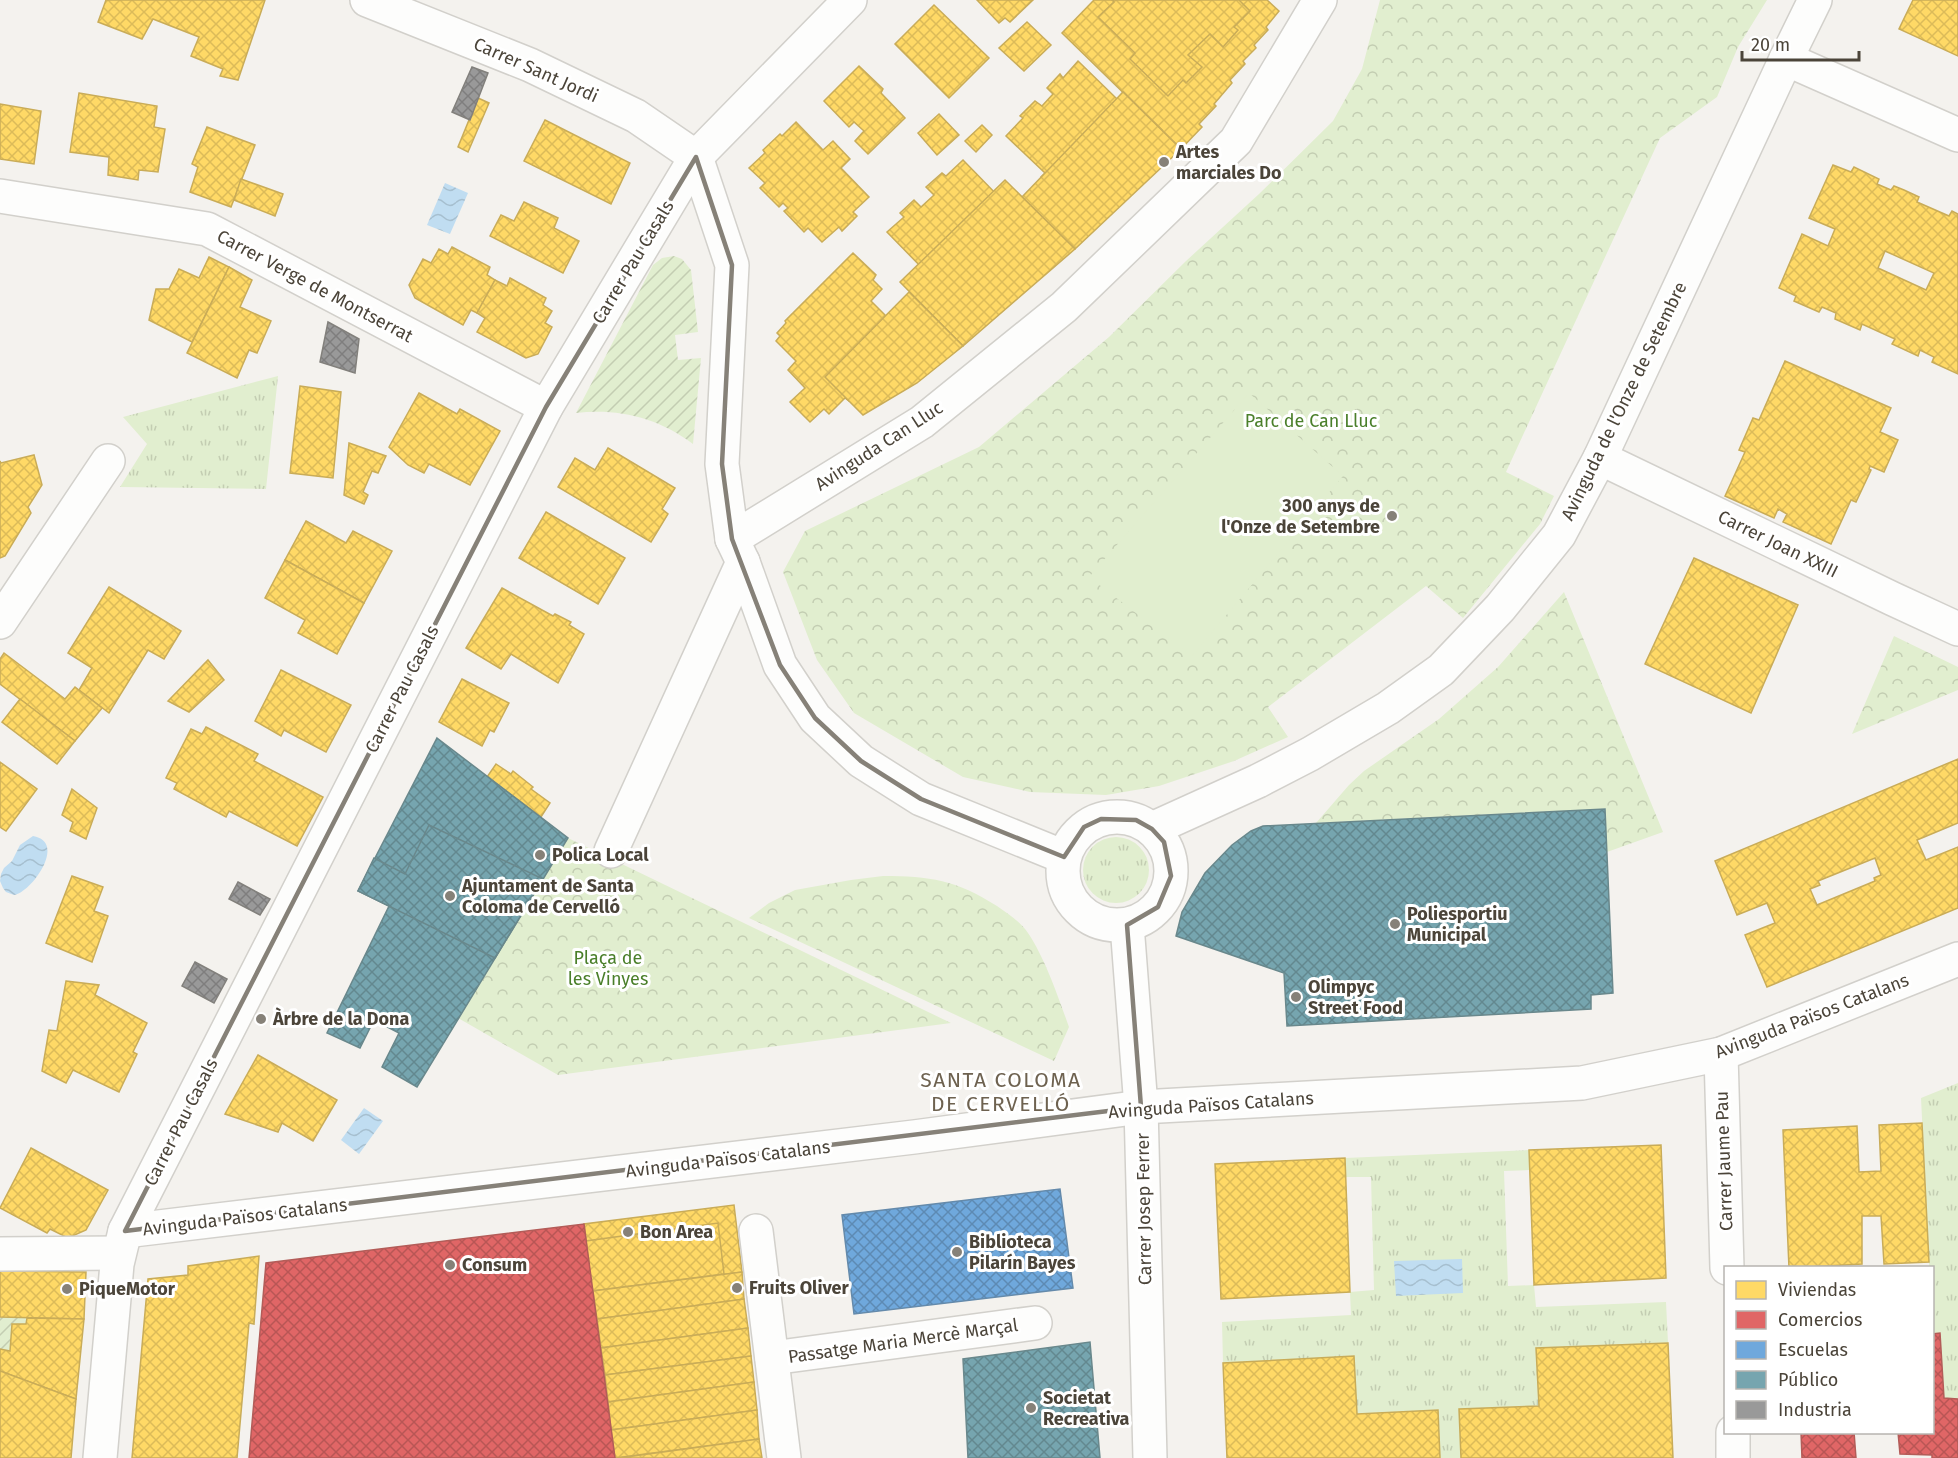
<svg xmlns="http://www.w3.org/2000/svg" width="1958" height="1458" font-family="'Fira Sans',sans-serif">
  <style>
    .grass { fill: url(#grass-tufts) }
    .forest { fill: url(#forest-crowns) }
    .garden { fill: url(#garden-furrows) }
    .pitch { fill: #e1eecf }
    .water { fill: url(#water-waves) }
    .homes { fill: url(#homes-cross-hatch); stroke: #c9ac58; stroke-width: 1.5; fill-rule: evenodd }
    .shops { fill: url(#shops-cross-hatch); stroke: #b35c58; stroke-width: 1.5 }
    .schools { fill: url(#schools-cross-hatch); stroke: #648aab; stroke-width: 1.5 }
    .public { fill: url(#public-cross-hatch); stroke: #69888c; stroke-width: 1.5 }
    .industry { fill: url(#industry-cross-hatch); stroke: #82807c; stroke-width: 1.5 }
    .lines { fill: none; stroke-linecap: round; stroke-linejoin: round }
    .minor-casing { stroke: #d2d0cb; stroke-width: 36 }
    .minor { stroke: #fdfdfc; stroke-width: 33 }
    .marked { fill: none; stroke: #868178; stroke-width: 4.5; stroke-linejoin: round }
    .poi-dot { fill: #868178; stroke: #fff; stroke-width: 2 }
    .labels { text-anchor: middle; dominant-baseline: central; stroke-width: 6; stroke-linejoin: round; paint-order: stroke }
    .street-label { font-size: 18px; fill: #4b4439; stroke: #fff }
    .poi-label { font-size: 18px; font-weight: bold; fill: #4b4439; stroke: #fff; text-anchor: start }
    .park-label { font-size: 18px; fill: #4a7f2a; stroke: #fff }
    .quarter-label { font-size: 21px; letter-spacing: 1.5px; fill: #6e6250; stroke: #fff }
  </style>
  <defs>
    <pattern id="grass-tufts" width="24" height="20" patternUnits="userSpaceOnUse" patternTransform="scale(1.5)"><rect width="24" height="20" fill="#e1eecf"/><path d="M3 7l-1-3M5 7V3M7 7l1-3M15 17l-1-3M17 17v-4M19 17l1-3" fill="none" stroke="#c3cdb2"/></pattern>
    <pattern id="forest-crowns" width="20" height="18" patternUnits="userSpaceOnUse" patternTransform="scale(1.5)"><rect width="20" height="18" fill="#e1eecf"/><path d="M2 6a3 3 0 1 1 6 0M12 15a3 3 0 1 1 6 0" fill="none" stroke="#c3cdb2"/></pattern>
    <pattern id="garden-furrows" width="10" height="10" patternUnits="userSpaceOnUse" patternTransform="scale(1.5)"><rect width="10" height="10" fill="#e1eecf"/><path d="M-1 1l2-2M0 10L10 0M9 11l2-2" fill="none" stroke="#c3cdb2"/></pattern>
    <pattern id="water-waves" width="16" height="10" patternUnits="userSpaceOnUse" patternTransform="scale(1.5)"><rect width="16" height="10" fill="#c0ddf1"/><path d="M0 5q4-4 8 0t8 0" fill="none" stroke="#a6bfcf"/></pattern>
    <pattern id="homes-cross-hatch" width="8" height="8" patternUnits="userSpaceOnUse" patternTransform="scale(1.5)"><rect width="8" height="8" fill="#ffd966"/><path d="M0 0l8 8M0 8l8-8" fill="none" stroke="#dcbb59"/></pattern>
    <pattern id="shops-cross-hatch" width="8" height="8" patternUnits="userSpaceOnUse" patternTransform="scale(1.5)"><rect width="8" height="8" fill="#e06666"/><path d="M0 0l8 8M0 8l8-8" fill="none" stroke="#b85655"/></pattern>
    <pattern id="schools-cross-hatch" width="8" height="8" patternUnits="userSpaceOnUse" patternTransform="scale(1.5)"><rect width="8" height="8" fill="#6fa8dc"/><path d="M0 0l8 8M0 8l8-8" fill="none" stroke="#5d8ab3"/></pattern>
    <pattern id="public-cross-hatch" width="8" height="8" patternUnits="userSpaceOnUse" patternTransform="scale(1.5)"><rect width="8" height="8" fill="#76a5af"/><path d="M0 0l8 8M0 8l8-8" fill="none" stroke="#63888f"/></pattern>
    <pattern id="industry-cross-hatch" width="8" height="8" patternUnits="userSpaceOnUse" patternTransform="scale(1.5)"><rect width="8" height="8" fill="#999"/><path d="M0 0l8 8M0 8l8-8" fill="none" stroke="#7f7e7e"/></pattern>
  </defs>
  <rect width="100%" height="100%" fill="#f4f2ee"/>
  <!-- grass -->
  <g class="grass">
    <polygon points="278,376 266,489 120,487 147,444 123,417"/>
    <circle cx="1116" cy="870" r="33"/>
    <polygon points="1958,1083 1958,1399 1944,1398 1940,1334 1933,1334 1932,1268 1929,1267 1929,1262 1921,1098"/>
    <polygon points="1529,1150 1530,1170 1504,1171 1508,1286 1534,1285 1536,1307 1666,1302 1668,1343 1536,1348 1539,1406 1459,1409 1461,1458 1440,1458 1357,1414 1354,1356 1223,1363 1222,1322 1351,1315 1350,1292 1374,1290 1371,1177 1346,1177 1345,1158"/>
  </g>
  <!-- forest -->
  <g class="forest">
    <polygon points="1380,0 1767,0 1738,47 1717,97 1660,138 1506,472 1554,496 1540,524 1463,618 1426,586 1268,707 1288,737 1234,761 1159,786 1106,795 1030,792 963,777 854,713 817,660 783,572 805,531 979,447 1109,337 1186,261 1259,194 1333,121 1362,69"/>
    <polygon points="1564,592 1663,832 1607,852 1605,809 1316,823 1349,785 1364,771 1439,719 1498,667"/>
    <polygon points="1894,636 1958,667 1958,690 1852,734"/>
    <polygon points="568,838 951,1023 558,1075 458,1018"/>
    <path d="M883 876C930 876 956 880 997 906 1008 914 1021 922 1028 933 1045 958 1059 999 1069 1027L1054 1061 749 918 769 903 795 890 851 880Z"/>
  </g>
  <!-- garden -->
  <g class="garden">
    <path d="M674 256 682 259 691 270 698 332 675 335 678 360 701 358 693 444C659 418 618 408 576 413L653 265 662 258Z"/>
    <polygon points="0,1317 27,1318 26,1324 12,1324 10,1351 0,1349"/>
  </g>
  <!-- pitch -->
  <polygon class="pitch" points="1249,393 1343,476 1192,656 1089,577"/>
  <!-- water -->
  <g class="water">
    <polygon points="445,183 468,193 450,234 427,225"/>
    <path d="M33 836C68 842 31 893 14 895L6 892 3 888 0 881 1 874 4 868 12 861 20 845Z"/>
    <polygon points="364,1108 383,1121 359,1154 341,1140"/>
    <polygon points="1462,1259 1463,1293 1396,1296 1394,1261"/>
  </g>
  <!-- homes -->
  <g class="homes">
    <polygon points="106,0 265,0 238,80 220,76 223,69 191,56 199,37 153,19 142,39 98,22"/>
    <polygon points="977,0 1033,0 1010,22 1005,18 999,23"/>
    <polygon points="1094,0 1267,0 1279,11 1266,27 1268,30 1254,45 1256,48 1243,61 1245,64 1230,80 1232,83 1214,104 1216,106 1199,124 1202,127 1181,149 1062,33"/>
    <polygon points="1112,0 1239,0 1250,11 1234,27 1238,30 1223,47 1210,34 1188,55 1202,67 1186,83 1183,80 1168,96 1130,59 1135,53 1098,17 1114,2"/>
    <polygon points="1913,0 1958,0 1958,56 1899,29"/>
    <polygon points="934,5 989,58 949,98 895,44"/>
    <polygon points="1027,22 1051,45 1024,71 999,48"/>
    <polygon points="1078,61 1117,99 1123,92 1162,130 1146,146 1149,149 1134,166 1121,154 1100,175 1112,188 1098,203 1094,199 1080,214 1041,177 1045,173 1006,136 1023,118 1020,116 1035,101 1042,106 1053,94 1047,88 1060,74 1063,78"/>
    <polygon points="859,66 883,89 881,93 905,118 868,154 855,141 864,131 854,122 849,127 824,101"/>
    <polygon points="1123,92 1181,149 1075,249 1022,197"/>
    <polygon points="79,93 157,106 154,127 165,129 158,172 139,170 138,180 108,175 109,157 70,152"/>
    <polygon points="478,98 489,103 468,152 458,147"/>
    <polygon points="0,104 41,111 34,164 0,159"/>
    <polygon points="939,114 959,135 937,155 918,133"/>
    <polygon points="545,120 630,163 611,204 524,161"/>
    <polygon points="796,122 823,150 833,141 850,159 841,168 869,197 853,212 857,216 842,231 839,227 822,242 808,228 804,232 784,211 788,208 783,203 779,207 760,188 765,183 749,168 765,153 763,150 780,134 782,136"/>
    <polygon points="982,125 992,135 976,152 965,141"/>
    <polygon points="207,127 255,145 231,207 190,192 198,167 192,164"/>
    <polygon points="963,160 1001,199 1005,195 1040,230 1023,247 1027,252 1014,265 1000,252 979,273 993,286 978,300 973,295 956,312 919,276 925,271 887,232 904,217 900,213 914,200 921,207 934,195 926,187 942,173 946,176"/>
    <path d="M1833 165 1851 172 1854 167 1879 179 1877 184 1891 190 1894 186 1904 190 1919 197 1917 202 1949 216 1952 211 1958 214V374L1932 362 1934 357 1920 350 1918 356 1892 344 1895 339 1862 324 1860 330 1835 319 1836 313 1822 307 1819 312 1794 301 1796 296 1779 288 1802 234 1828 246 1835 229 1809 218ZM1885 251 1934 273 1926 290 1878 268Z"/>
    <polygon points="241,179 283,194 275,216 234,200"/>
    <polygon points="1005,180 1075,249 963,346 900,282"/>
    <polygon points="524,202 558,218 554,228 579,241 563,273 490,236 501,215 514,221"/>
    <polygon points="452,247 490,267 487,275 495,280 477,313 471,310 463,325 415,298 409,285 423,259 431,263 439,249 448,254"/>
    <polygon points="853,253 876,275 873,280 882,289 871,301 893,323 904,312 916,322 919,318 938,337 888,385 885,383 870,397 861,389 849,401 845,398 829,414 824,409 810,422 790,402 805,388 788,370 796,361 776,341 780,336 777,333 786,323 785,321"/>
    <polygon points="209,257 229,267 192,342 149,320 156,289 169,289 179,269 199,278"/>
    <polygon points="229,267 252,280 240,307 271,321 257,353 249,350 237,378 187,353"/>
    <polygon points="510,278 546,298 543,305 552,311 545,323 552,327 538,354 526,358 477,332 485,318 477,313 495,280 507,286"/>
    <polygon points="909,292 963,346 917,383 863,415 825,377"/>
    <polygon points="1785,361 1891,408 1880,432 1898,440 1884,472 1870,466 1869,469 1871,470 1856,502 1851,500 1831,544 1783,522 1787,514 1778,509 1774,518 1725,496 1745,452 1739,450 1753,418 1759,420"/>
    <polygon points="300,386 341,392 333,478 290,473"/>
    <polygon points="419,393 457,414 460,409 500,431 470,485 429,464 424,473 408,465 389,447"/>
    <polygon points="349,443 386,456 378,473 372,471 363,492 368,495 364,504 344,495"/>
    <polygon points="608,448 675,488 662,509 668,514 651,542 558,487 575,458 595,470"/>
    <polygon points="34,455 42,485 28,507 31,513 5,556 0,558 0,461 1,463"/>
    <polygon points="546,512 625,558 598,604 519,558"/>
    <polygon points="306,521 346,543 353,531 392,551 364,603 285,560"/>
    <polygon points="1694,558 1798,605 1751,713 1645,664"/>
    <polygon points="285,560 364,603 337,654 298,633 305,620 265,598"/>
    <polygon points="109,587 181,631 164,659 148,650 109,713 79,690 92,668 68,653"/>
    <polygon points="502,588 553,616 555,614 571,622 569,625 584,634 558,683 511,654 501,669 466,648"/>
    <polygon points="4,653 65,699 75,687 102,708 75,741 0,684 0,659"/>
    <polygon points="208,660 224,680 189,712 168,701"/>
    <polygon points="281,670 351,705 326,752 284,730 281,736 255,721"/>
    <polygon points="462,679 509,703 494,732 490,730 482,746 439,722"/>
    <polygon points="20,699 75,741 57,764 2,722"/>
    <polygon points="206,727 258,754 254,761 323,797 297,846 229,811 226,817 174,789 177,783 166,778 191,729 202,734"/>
    <path d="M1958 759V823L1917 840 1926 860 1958 847V908L1767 987 1745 935 1775 923 1767 903 1737 915 1715 861ZM1875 858 1881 875 1874 878 1875 881 1817 905 1810 889 1820 885 1818 881Z"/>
    <polygon points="0,762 37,789 6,831 0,827"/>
    <polygon points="496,764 511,774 513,771 533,787 531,789 550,803 541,817 487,777"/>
    <polygon points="72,789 97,808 86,839 70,831 73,822 62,815"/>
    <polygon points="72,876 103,887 94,911 108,916 92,962 46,943"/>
    <polygon points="66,981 99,985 95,995 147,1023 133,1052 137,1054 119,1092 73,1070 66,1083 42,1071 49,1030 57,1031"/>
    <polygon points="258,1055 337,1100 313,1141 282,1123 278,1132 225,1114"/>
    <polygon points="1922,1123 1929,1262 1884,1264 1881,1216 1862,1216 1862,1264 1789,1268 1783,1130 1857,1126 1859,1172 1881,1171 1879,1125"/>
    <polygon points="1661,1145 1666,1278 1534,1285 1529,1150"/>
    <polygon points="31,1148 108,1190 86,1230 68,1238 50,1229 47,1233 0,1208"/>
    <polygon points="1345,1158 1350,1292 1221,1299 1215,1164"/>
    <polygon points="734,1205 742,1272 592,1291 584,1224"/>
    <polygon points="718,1223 724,1274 592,1291 586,1241"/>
    <polygon points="521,1241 522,1249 554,1244 560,1293 289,1328 293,1279 308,1277 306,1268 382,1258 383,1267 447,1259 446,1250"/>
    <polygon points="259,1256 254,1324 249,1323 237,1458 132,1458 148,1279 188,1275 188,1266"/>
    <polygon points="0,1271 86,1272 84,1319 0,1317"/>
    <polygon points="742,1272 744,1299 597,1319 593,1291"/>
    <polygon points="519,1298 522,1319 563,1313 569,1361 537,1365 538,1374 462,1384 461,1375 398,1383 399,1391 323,1402 323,1392 282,1398 286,1349 325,1344 322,1324 381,1316 383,1336 464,1326 461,1305"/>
    <polygon points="744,1299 748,1328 601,1348 597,1319"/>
    <polygon points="27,1318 84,1319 76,1399 0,1371 0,1349 10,1351 12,1324 26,1324"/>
    <polygon points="748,1328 751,1356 605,1375 601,1348"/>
    <polygon points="1668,1343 1673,1458 1461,1458 1459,1409 1539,1406 1536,1348"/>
    <polygon points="751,1356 754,1382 608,1402 605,1375"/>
    <polygon points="1354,1356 1357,1414 1438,1410 1440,1458 1227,1458 1223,1363"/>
    <polygon points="0,1371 76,1399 71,1458 0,1458"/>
    <polygon points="754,1382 757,1410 611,1430 608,1402"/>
    <polygon points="757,1410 759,1439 615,1458 611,1430"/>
    <polygon points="759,1439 762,1458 619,1458"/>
  </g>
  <!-- shops -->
  <g class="shops">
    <polygon points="584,1224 615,1458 249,1458 266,1263"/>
    <polygon points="1940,1333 1944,1398 1958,1399 1958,1458 1932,1458 1932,1455 1900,1454 1898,1432 1932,1432 1932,1334"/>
    <polygon points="1801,1432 1854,1432 1856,1458 1802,1458"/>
  </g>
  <!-- schools -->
  <polygon class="schools" points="1060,1189 1073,1288 854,1314 842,1215"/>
  <!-- public -->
  <g class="public">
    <polygon points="437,738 568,838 417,1087 382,1067 399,1033 374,1020 360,1048 327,1033 389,906 358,891"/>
    <polygon points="1605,809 1613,993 1591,995 1591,1009 1287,1026 1284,973 1176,936 1182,912 1205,873 1232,845 1251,831 1263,826"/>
    <polygon points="429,825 543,879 495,958 358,891 374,858 405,874"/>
    <polygon points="1090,1342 1100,1458 968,1458 963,1359"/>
  </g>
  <!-- industry -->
  <g class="industry">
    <polygon points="472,67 488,73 470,120 452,112"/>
    <polygon points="328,322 359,339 355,373 320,362"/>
    <polygon points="238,882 270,899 260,915 229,899"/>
    <polygon points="195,962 227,979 214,1003 182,986"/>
  </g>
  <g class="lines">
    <!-- minor casing -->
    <g class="minor-casing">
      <g id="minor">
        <polyline points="367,0 530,65 636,116 696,157"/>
        <polyline points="1786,59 1958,135"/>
        <polyline points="696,157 732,265 722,464 732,539 922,422 1064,307 1236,141 1320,0"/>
        <polyline points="0,196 207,229 546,407"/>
        <polyline points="1600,458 1893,599 1958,629"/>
        <polyline points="732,539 743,562 780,665 815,718 861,761 921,799 1064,857"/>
        <polyline points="0,622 108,461"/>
        <circle cx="1117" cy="871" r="54"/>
        <polyline points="1152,829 1258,781 1310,754 1388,708 1441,670 1500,608 1559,535 1600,458 1786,59 1815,0"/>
        <polyline points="611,851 743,562"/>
        <polyline points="1127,925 1141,1107 1150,1458"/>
        <polyline points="1721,1054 1727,1268"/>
        <polyline points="125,1231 914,1137 1141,1107 1582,1083 1721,1054 1958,959"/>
        <polyline points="756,1231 784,1458"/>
        <polyline points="0,1254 119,1253"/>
        <polyline points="772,1358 1035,1323"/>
        <polyline points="1733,1432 1733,1458"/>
        <polyline points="100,1458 117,1264 125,1231 546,407 696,157 850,0"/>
      </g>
    </g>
    <!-- minor -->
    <use href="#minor" class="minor"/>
  </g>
  <!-- marked area -->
  <path class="marked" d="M696 157 732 265 722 464 732 539 780 665 815 718 861 761 921 799 1064 857 1084 827 1101 819 1136 820 1152 829 1164 842 1171 876 1158 907 1127 925 1141 1107 125 1231 546 407Z"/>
  <!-- markers -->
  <g class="poi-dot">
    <circle cx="1164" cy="162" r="6"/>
    <circle cx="1392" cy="516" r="6"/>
    <circle cx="540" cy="855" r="6"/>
    <circle cx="450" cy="896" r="6"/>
    <circle cx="1395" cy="924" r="6"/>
    <circle cx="1296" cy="997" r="6"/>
    <circle cx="261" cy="1019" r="6"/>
    <circle cx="628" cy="1232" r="6"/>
    <circle cx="957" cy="1252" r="6"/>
    <circle cx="450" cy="1265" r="6"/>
    <circle cx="737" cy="1288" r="6"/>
    <circle cx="67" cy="1289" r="6"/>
    <circle cx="1031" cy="1408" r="6"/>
  </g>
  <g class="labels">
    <!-- street labels -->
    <g class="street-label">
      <text transform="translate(536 70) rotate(24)">Carrer Sant Jordi</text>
      <text transform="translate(633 262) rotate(-59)">Carrer Pau Casals</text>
      <text transform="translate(315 286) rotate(28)">Carrer Verge de Montserrat</text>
      <text transform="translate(1624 401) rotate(-64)">Avinguda de l'Onze de Setembre</text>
      <text transform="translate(879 446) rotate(-33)">Avinguda Can Lluc</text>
      <text transform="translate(1778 544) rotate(26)">Carrer Joan XXIII</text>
      <text transform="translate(402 689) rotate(-63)">Carrer Pau Casals</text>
      <text transform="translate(1812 1016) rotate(-21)">Avinguda Països Catalans</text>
      <text transform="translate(1211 1105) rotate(-4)">Avinguda Països Catalans</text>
      <text transform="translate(181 1122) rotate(-63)">Carrer Pau Casals</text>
      <text transform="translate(728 1159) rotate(-7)">Avinguda Països Catalans</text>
      <text transform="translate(1724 1161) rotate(-92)">Carrer Jaume Pau</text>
      <text transform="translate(1144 1209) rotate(-91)">Carrer Josep Ferrer</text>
      <text transform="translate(245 1217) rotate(-7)">Avinguda Països Catalans</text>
      <text transform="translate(903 1341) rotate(-8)">Passatge Maria Mercè Marçal</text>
    </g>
    <!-- poi labels -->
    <g class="poi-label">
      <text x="1176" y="152">Artes<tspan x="1176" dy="21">marciales Do</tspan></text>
      <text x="1380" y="506" text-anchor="end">300 anys de<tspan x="1380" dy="21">l'Onze de Setembre</tspan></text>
      <text x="552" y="855">Polica Local</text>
      <text x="462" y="886">Ajuntament de Santa<tspan x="462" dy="21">Coloma de Cervelló</tspan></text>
      <text x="1407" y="914">Poliesportiu<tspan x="1407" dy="21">Municipal</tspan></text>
      <text x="1308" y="987">Olimpyc<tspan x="1308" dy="21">Street Food</tspan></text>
      <text x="273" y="1019">Àrbre de la Dona</text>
      <text x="640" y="1232">Bon Area</text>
      <text x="969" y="1242">Biblioteca<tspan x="969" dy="21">Pilarín Bayes</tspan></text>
      <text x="462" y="1265">Consum</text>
      <text x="749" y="1288">Fruits Oliver</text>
      <text x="79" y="1289">PiqueMotor</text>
      <text x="1043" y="1398">Societat<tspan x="1043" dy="21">Recreativa</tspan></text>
    </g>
    <!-- park labels -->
    <g class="park-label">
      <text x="1311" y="421">Parc de Can Lluc</text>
      <text x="608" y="958">Plaça de<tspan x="608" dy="21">les Vinyes</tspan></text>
    </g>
    <!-- quarter labels -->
    <g class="quarter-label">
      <text x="1001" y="1080">SANTA COLOMA<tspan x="1001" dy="24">DE CERVELLÓ</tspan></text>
    </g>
  </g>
  <!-- legend -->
  <rect x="1724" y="1266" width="210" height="168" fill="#ffffff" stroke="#b7b4b0" stroke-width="1.5"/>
  <rect x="1736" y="1281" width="30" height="18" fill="#ffd966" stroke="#b7b4b0" stroke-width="1.5"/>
  <text x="1778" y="1296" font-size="18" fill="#4b4439">Viviendas</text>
  <rect x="1736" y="1311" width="30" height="18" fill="#e06666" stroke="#b7b4b0" stroke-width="1.5"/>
  <text x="1778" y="1326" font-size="18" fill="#4b4439">Comercios</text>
  <rect x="1736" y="1341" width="30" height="18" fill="#6fa8dc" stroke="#b7b4b0" stroke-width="1.5"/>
  <text x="1778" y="1356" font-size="18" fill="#4b4439">Escuelas</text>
  <rect x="1736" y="1371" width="30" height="18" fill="#76a5af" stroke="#b7b4b0" stroke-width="1.5"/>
  <text x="1778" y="1386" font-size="18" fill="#4b4439">Público</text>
  <rect x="1736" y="1401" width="30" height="18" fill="#999999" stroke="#b7b4b0" stroke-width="1.5"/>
  <text x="1778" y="1416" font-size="18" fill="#4b4439">Industria</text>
  <!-- scale -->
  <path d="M1742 51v9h117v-9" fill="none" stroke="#4b4439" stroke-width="3"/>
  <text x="1751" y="51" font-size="18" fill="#4b4439" stroke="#ffffff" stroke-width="4.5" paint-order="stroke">20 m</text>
</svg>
